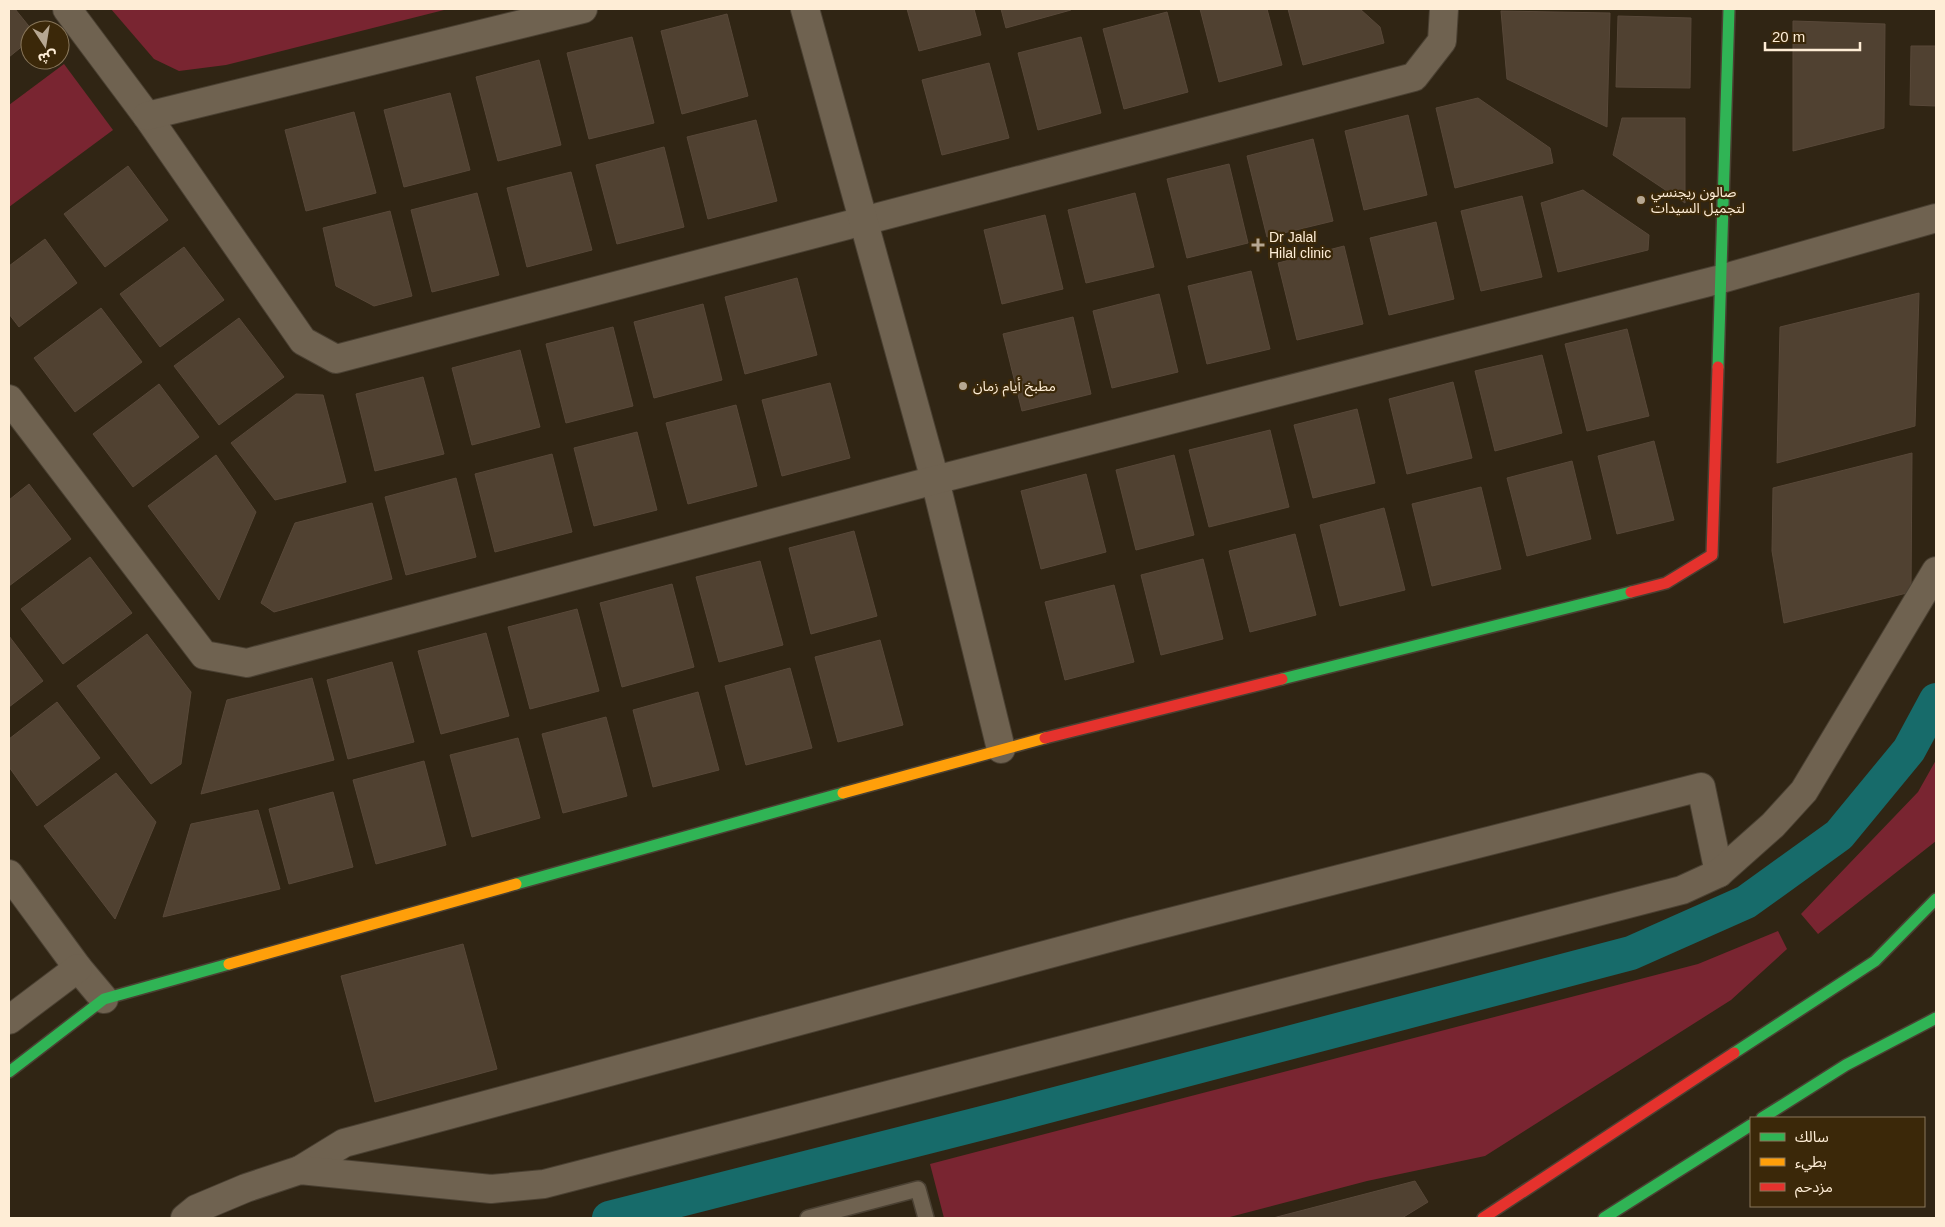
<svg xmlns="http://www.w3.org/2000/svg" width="1945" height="1227" font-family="Helvetica,'Noto Sans Arabic',sans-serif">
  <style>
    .green { fill: #792531 }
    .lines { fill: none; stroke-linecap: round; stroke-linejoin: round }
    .canal { stroke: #176b6a; stroke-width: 34 }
    .building { fill: #504131; stroke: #584839 }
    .lane-casing { stroke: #4a4032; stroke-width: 18 }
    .street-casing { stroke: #4a4032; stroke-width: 30 }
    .fast-casing { stroke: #4a4032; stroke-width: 14 }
    .slow-casing { stroke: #4a4032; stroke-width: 14 }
    .jam-casing { stroke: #4a4032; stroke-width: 14 }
    .lane { stroke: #6f6250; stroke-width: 15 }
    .street { stroke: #6f6250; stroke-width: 28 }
    .fast { stroke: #30b455; stroke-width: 11 }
    .slow { stroke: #ff9f0a; stroke-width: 11 }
    .jam { stroke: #e5322d; stroke-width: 11 }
    .poi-dot { fill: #b6a792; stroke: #3b2809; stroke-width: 2 }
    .labels { text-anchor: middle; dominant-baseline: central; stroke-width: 4.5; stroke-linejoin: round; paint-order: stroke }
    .poi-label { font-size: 14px; fill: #feedd6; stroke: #3b2809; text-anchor: start }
  </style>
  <rect width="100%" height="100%" fill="#302514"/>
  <!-- green -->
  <g class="green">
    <polygon points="111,9 448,9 226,65 179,71 154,59"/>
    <polygon points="64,64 113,130 9,207 9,105"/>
    <polygon points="1936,760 1936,841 1818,934 1801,914 1918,792"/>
    <polygon points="1778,931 1787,949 1731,1000 1485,1156 1367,1181 1226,1218 944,1218 930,1164 1698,964"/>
  </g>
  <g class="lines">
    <!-- canal -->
    <polyline class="canal" points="609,1218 1010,1116 1631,953 1746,902 1839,835 1909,750 1936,700"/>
  </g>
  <!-- building -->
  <g class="building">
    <polygon points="9,9 15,9 32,30 30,30 30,40 9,57"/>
    <polygon points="907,9 974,9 981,35 919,51"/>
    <polygon points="1001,9 1070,9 1071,10 1006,28"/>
    <polygon points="1200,9 1267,9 1282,65 1219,82"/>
    <polygon points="1288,9 1360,9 1380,27 1384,43 1303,65"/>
    <polygon points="1501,11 1610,13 1607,127 1507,79"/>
    <polygon points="1167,12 1188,92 1124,109 1103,29"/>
    <polygon points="727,14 748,96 682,114 661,31"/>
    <polygon points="1618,16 1691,18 1690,88 1616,87"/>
    <polygon points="1793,21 1885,24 1884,128 1793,151"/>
    <polygon points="632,37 654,123 589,139 567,53"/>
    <polygon points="1081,37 1101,113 1038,130 1018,53"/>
    <polygon points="1911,46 1936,46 1936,106 1910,105"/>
    <polygon points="539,60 561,145 498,161 476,77"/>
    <polygon points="989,63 1009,138 942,155 922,80"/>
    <polygon points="450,93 470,170 404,187 384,110"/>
    <polygon points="1478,98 1550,148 1553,163 1455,188 1436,108"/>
    <polygon points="354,112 376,193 306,211 285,130"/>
    <polygon points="1408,115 1427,195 1364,210 1345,131"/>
    <polygon points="1622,118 1685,118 1685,203 1613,155"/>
    <polygon points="756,120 777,201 708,219 687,137"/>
    <polygon points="1313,139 1333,221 1267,237 1247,156"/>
    <polygon points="664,147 684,227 617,244 596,165"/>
    <polygon points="1229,164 1248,243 1187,258 1167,179"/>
    <polygon points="128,166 168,220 105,267 64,214"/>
    <polygon points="571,172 592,250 527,267 507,188"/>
    <polygon points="1583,190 1649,235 1648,250 1558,272 1541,203"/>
    <polygon points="477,193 499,275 432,292 411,210"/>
    <polygon points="1135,193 1154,267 1086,283 1068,210"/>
    <polygon points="1522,196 1542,277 1481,291 1461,211"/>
    <polygon points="390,211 412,296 374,306 336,286 323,228"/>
    <polygon points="1045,215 1063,289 1002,304 984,230"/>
    <polygon points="1436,222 1454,299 1389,315 1370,238"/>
    <polygon points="45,239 77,283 19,327 9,314 9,266"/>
    <polygon points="1344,246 1363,324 1297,340 1278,263"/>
    <polygon points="184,247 224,300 160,347 120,294"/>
    <polygon points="1251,271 1270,349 1207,364 1188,286"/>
    <polygon points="797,278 817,355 745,374 725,297"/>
    <polygon points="1919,293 1915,426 1777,463 1780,327"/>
    <polygon points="1159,294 1178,372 1112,388 1093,311"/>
    <polygon points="703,304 722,380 654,398 634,322"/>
    <polygon points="101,308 142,362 75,412 34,358"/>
    <polygon points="1073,317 1091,394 1022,411 1003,334"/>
    <polygon points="239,318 284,377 219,425 174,366"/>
    <polygon points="613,327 633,406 566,423 546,344"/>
    <polygon points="1627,329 1649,416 1587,431 1565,344"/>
    <polygon points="520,350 540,427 472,445 452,368"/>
    <polygon points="1542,355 1562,433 1495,451 1475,371"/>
    <polygon points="423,377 444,454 375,471 356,394"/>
    <polygon points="1453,382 1472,458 1407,474 1389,399"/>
    <polygon points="830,383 850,458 782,476 762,400"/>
    <polygon points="159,384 199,437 133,487 93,434"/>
    <polygon points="296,394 323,395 346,482 275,500 231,443"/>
    <polygon points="736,405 757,486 688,504 666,423"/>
    <polygon points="1357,409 1375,483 1313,498 1294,425"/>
    <polygon points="1270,430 1289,507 1209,527 1189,450"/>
    <polygon points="637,432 657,510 594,526 574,448"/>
    <polygon points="1654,441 1674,520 1617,534 1598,456"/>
    <polygon points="1912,453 1911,592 1784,623 1772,551 1773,488"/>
    <polygon points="552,454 572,532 495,552 475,474"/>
    <polygon points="216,455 256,512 219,600 148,506"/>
    <polygon points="1174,455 1194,535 1136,550 1116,470"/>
    <polygon points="1572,461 1591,539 1527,556 1507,478"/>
    <polygon points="1086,474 1106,552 1041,569 1021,491"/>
    <polygon points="456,478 476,557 406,575 385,497"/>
    <polygon points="29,484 71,539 9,586 9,500"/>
    <polygon points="1481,487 1501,569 1432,586 1412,504"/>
    <polygon points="372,503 392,579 274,612 261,603 295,523"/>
    <polygon points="1384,508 1405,590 1340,606 1320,525"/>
    <polygon points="854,531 877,616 811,634 789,548"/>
    <polygon points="1295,534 1316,615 1250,632 1229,551"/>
    <polygon points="90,557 132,613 63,664 21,609"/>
    <polygon points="1203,559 1223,639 1161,655 1141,575"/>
    <polygon points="760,561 783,645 719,662 696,577"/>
    <polygon points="672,584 694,667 622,687 600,603"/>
    <polygon points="1114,585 1134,662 1065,680 1045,602"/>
    <polygon points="577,609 599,691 530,709 508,627"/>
    <polygon points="486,633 509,716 441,734 418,651"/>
    <polygon points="147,634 191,692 181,764 151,784 77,686"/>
    <polygon points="9,636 43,681 9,707"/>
    <polygon points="880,640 903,725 838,742 815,657"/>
    <polygon points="392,662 414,742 348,759 327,680"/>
    <polygon points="790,668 812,748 746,765 725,686"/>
    <polygon points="312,678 334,760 201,794 227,700"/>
    <polygon points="698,692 719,770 653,787 633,710"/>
    <polygon points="57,702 100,758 37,806 9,767 9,739"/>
    <polygon points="606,717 627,796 563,813 542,734"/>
    <polygon points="518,738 540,818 472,837 450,755"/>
    <polygon points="424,761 446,845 376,864 353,780"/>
    <polygon points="116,773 156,822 115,919 44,826"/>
    <polygon points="333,792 353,867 289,884 269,809"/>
    <polygon points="258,810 280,889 163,917 191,824"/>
    <polygon points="463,944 497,1069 375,1102 341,976"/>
    <polygon points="1415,1181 1428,1202 1402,1218 1273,1218"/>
  </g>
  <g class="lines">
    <!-- lane casing -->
    <g class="lane-casing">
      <polyline id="lane" points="808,1218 918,1189 926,1218"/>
    </g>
    <!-- street casing -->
    <g class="street-casing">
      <g id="street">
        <polyline points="67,9 147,116 303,341 336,359 1414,77 1442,41 1444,9"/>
        <polyline points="805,9 935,480 1001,749"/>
        <polyline points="147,116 583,9"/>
        <polyline points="9,399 204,655 247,663 935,480 1721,279 1936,218"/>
        <polyline points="9,874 78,968 104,999"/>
        <polyline points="9,1020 78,968"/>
        <polyline points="300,1170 344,1143 1131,932 1701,787 1719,873"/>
        <polyline points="185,1218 196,1209 246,1188 300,1170 491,1189 544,1184 1682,890 1719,873 1773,825 1804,791 1936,571"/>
      </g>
    </g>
    <!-- fast casing -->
    <g class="fast-casing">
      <g id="fast">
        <polyline points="1718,367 1729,9"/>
        <polyline points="1282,679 1631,592"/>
        <polyline points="516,884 843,793"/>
        <polyline points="1734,1053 1875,961 1936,899"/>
        <polyline points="9,1072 104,999 229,964"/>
        <polyline points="1762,1118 1846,1065 1936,1018"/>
        <polyline points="1604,1218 1751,1125"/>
      </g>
    </g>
    <!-- slow casing -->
    <g class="slow-casing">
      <g id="slow">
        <polyline points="843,793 1045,738"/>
        <polyline points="229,964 516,884"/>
      </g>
    </g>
    <!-- jam casing -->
    <g class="jam-casing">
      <g id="jam">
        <polyline points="1631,592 1666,583 1712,555 1718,367"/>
        <polyline points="1045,738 1282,679"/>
        <polyline points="1483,1218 1734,1053"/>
      </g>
    </g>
    <!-- lane -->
    <use href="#lane" class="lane"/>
    <!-- street -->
    <use href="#street" class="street"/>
    <!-- fast -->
    <use href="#fast" class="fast"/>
    <!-- slow -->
    <use href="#slow" class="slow"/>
    <!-- jam -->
    <use href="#jam" class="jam"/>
  </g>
  <!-- markers -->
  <g class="poi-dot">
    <circle cx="1641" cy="200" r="5"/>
    <path d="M1255.5 237.5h5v5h5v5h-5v5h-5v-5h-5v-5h5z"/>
    <circle cx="963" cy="386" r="5"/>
  </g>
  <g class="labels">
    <!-- poi labels -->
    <g class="poi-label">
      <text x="1651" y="192">صالون ريجنسي<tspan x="1651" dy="16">لتجميل السيدات</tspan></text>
      <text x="1269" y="237">Dr Jalal<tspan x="1269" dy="16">Hilal clinic</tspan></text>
      <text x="973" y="386">مطبخ أيام زمان</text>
    </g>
  </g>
  <!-- border -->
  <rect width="1945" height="1227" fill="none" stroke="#feedd6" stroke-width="20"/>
  <!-- legend -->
  <rect x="1750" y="1117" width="175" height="90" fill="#3b2809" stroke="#89775b"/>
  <rect x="1760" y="1133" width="25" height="8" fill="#30b455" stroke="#89775b"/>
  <text x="1795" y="1142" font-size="15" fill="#feedd6">سالك</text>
  <rect x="1760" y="1158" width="25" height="8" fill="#ff9f0a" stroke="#89775b"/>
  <text x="1795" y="1167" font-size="15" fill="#feedd6">بطيء</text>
  <rect x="1760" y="1183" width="25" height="8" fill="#e5322d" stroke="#89775b"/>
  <text x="1795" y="1192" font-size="15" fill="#feedd6">مزدحم</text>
  <!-- north arrow -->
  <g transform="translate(45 45) rotate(168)"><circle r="24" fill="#3b2809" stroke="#89775b"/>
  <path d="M0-4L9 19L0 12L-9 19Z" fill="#b6a792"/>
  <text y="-8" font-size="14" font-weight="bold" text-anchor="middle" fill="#feedd6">ش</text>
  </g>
  <!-- scale -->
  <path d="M1765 42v8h95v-8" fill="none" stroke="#feedd6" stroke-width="2.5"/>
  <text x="1772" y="42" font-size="15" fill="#feedd6" stroke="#3b2809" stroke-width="4" paint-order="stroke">20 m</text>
</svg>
